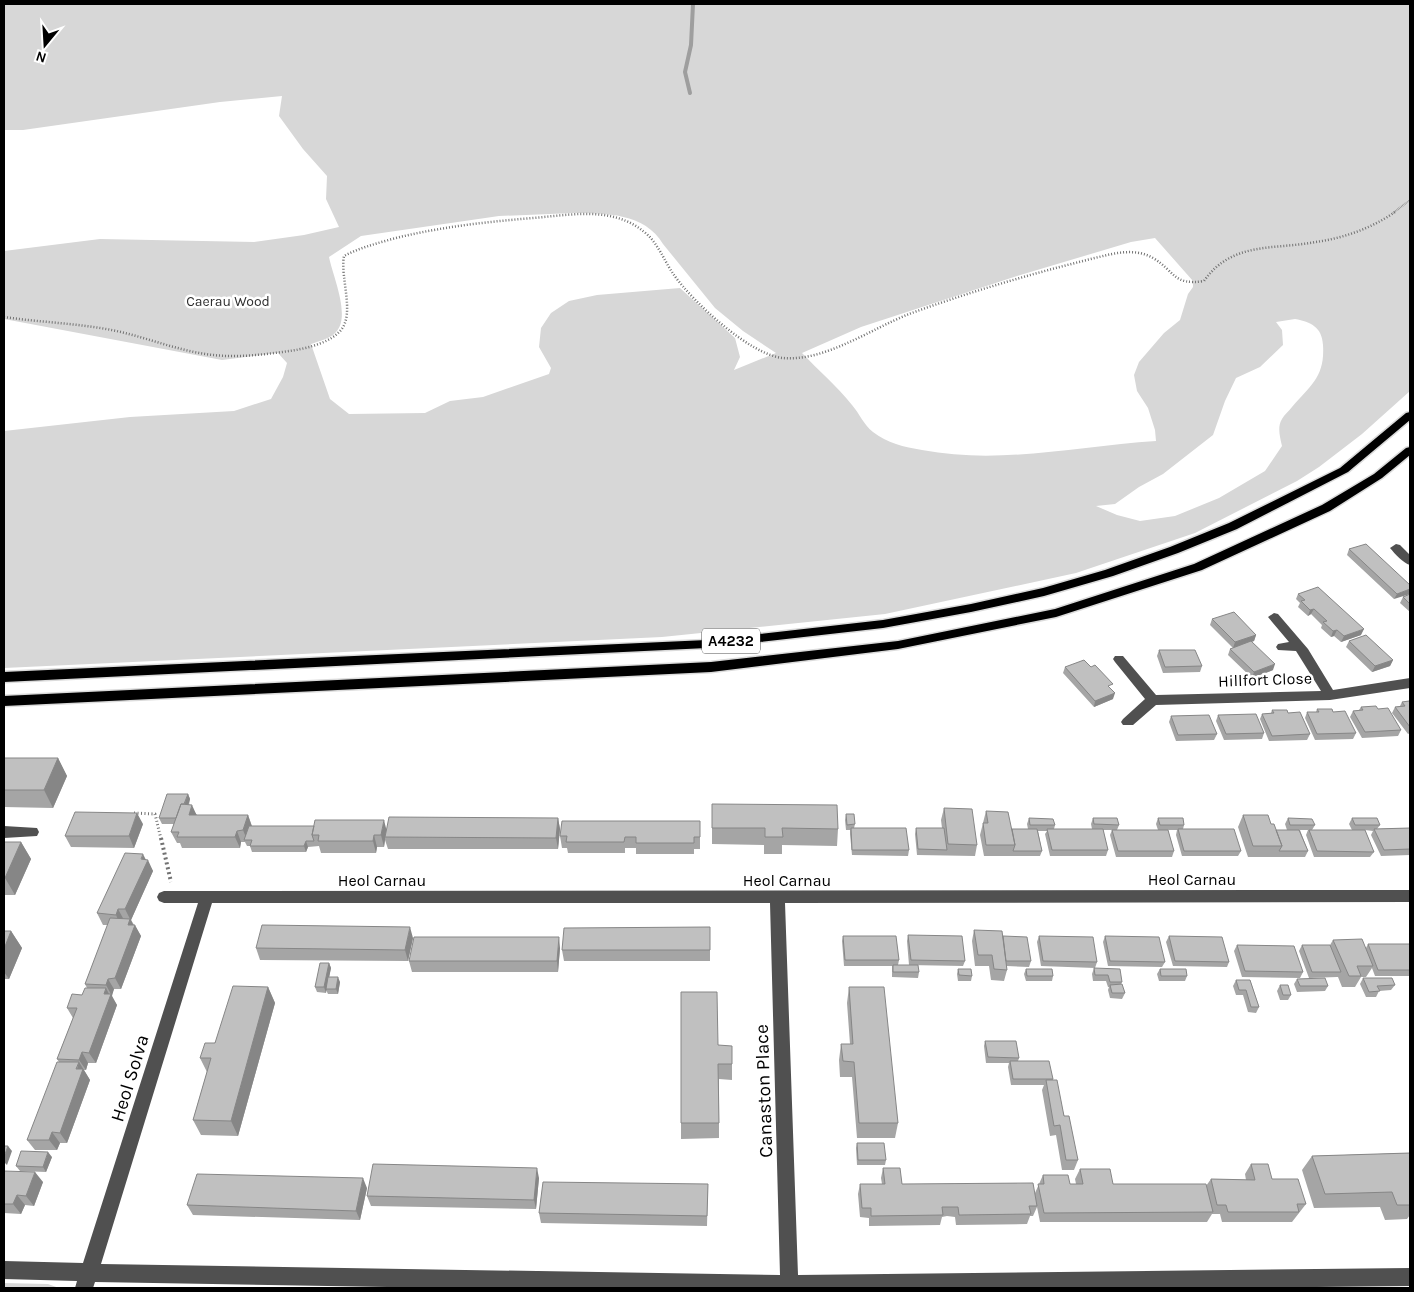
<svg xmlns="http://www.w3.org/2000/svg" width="1414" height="1292" font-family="Karla,sans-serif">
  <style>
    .green { fill: #d7d7d7; fill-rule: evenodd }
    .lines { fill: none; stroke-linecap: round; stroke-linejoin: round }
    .stream { stroke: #9e9e9e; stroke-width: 4 }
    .major-casing { stroke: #dbdbdb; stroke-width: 3 }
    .path-far3 { stroke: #727272; stroke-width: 2; stroke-dasharray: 0.5 1; stroke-linecap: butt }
    .path-far2 { stroke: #727272; stroke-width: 2.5; stroke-dasharray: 1 2; stroke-linecap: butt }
    .path-far1 { stroke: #727272; stroke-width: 3; stroke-dasharray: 1 2.5; stroke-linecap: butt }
    .path { stroke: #727272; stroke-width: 4; stroke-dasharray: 2 3; stroke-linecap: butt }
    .minor { fill: #505050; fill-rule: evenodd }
    .major { fill: #000; fill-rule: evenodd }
    .wall { fill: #a5a5a5 }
    .shaded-wall { fill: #868686 }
    .building { fill: #c0c0c0; stroke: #868686 }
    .labels { text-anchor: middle; stroke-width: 5; stroke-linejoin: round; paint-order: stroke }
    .far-park-label { font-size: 14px; fill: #2e2e2e; stroke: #fff }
    .shield { fill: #fff; stroke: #4c4c4c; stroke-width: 1 }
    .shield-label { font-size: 15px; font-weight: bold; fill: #000 }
    .street-label { font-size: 16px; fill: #000; stroke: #fff }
    .near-street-label { font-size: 19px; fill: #000; stroke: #fff }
  </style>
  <rect width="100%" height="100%" fill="#fff"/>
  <path class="green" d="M4,4H1410V391L1362,434L1319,467L1297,481L1195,533L1076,573L885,614L662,637L4,668V431L130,417L234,411L271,399L283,377L287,363L278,353L222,360L4,319V251L100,239L254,242L304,235L339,227L326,199L327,176L303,149L279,116L282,96L220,102L23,130H4ZM573,213C605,213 645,213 663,244L715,308L743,331L776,353L734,370L740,357L735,338L680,288L597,295L569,301L551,313L541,328L539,347L551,368L549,374L483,397L450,401L425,413L349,414L330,399L311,344C319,341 330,339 336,332C351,316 333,277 329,257L361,236L499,216ZM1155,238L1193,281V287L1188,294L1180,320L1164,333L1139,362L1134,375L1137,391L1148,408L1155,430L1156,441C1078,446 1000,465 922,450C904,447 887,443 873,432C864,425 859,413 852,405C837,386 818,370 802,353L861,327L1017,276L1131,242ZM1295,319C1311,322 1322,327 1323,345C1325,377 1311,385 1292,407C1289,411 1284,415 1282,419C1277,427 1280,437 1282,446L1265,471L1219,498L1175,516L1140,521L1117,515L1096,506L1115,504L1139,487L1163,474L1213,435L1225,401L1236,378L1260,367L1283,345L1282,330L1276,322Z
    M4,1283L48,1284L59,1288H4Z"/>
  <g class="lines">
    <path class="stream" d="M690,93L685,72L691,45L693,4"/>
    <g class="major-casing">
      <path id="major" d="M1410,412V420L1348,472L1237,529L1178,553L1113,576L1044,596L971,612L883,628L707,648L4,682V672L707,640L883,620L971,604L1043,588L1105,570L1170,547L1229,523L1340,468L1406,413Z
        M1410,447V455L1382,478L1330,511L1202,570L1056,617L898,649L711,672L4,706V696L711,662L898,641L1055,609L1194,564L1322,505L1374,474L1406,448Z"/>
    </g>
    <path class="path-far3" d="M1393,213L1410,200"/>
    <path class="path-far2" d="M4,317C38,322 72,323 106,329C142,335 176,351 213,355C240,358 269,354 296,350C311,347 331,342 341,330C355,313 340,278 344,256C359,248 375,244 392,239C439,227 485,222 533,218C557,216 581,212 604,215C618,217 632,222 643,231C658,242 664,261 674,275C693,302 750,355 783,358C824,362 871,329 909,314C972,291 1037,272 1103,256C1119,252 1138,249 1153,258C1175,271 1173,286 1204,281C1232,241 1274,250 1316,242C1344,238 1372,228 1395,212"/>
    <path class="path-far1" d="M134,813L155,814L161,839"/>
    <path class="path" d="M161,838L171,882"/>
    <path class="minor" d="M1396,544L1400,545L1410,555V565C1403,563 1395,554 1390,548Z
      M1274,613L1278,614L1308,649L1333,690L1410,678V688L1330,700L1156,705L1133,725H1123L1121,722L1123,719L1145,699L1115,662L1113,659L1115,656H1123L1156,695L1321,691L1296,651L1278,650L1276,647L1278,644L1289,642L1268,617Z
      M4,826L37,828L39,832L37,836L4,838Z
      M1410,890V902L785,903L798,1275L1410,1268V1286L1220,1288H446L95,1282L93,1288H75L77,1281L4,1279V1261L83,1263L198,903H164L159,901L157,897L159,893L164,891ZM212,903H770L780,1275L101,1264Z"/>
    <use href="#major" class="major"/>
  </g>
  <path class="wall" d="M1349,549L1410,585L1394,599L1347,555Z
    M1298,594L1361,635L1341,642L1334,636L1331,637L1321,628L1322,625L1311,614L1308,616L1298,607L1300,603L1296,599Z
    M1410,594V612L1400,603L1403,597Z
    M1212,619L1256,635L1254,641L1251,642L1273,670L1252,678L1228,655L1230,649L1233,648L1210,625Z
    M1349,641L1393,660L1390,666L1372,672L1346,647Z
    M1159,650L1202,666L1200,672L1163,673L1157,656Z
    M1065,667L1111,689L1113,699L1094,707L1063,673Z
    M1410,701V733L1408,734L1392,713L1395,707L1400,706L1402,702Z
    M1361,707L1378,709L1401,730L1398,736L1362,738L1350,717L1353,711L1359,710Z
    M1317,709L1333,712L1356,733L1353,739L1315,740L1305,718L1307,712H1316Z
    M1272,710L1288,713L1310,734L1307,740L1269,741L1260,719L1262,714L1271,713Z
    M1218,715L1264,733L1262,739L1224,740L1216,721Z
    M1171,716L1217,734L1214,740L1176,741L1169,722Z
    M4,758H58L67,776L53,808L4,807Z
    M188,794L190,799L189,805L197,815H248L252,826L386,830L558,818L560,829L558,849H388L385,840L384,847H377L376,853H321L319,846L308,847L306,852H252L250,846H247L245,842H241L240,848H182L180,843H177L171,832L174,824H162L159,818Z
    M712,804L838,829L837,846L782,845V854H764V845L712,844Z
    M944,808L977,845L975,856L917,855L915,834L916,828H942L941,820Z
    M986,811L1012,829H1028L1027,824L1029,818L1055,825L1054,829H1092L1091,824L1093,818L1119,825L1117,830H1158L1156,824L1158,818L1184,825L1183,829L1241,851L1238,856H1182L1176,835L1177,830H1168L1174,851L1172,857H1116L1110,835L1112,830H1103L1108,850L1106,856H1050L1045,834L1047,831H1038L1042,851L1040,856H984L980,835Z
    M846,814L855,824L854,828L909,850L908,856L852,855L850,834V830H846L845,820Z
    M1243,815L1271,824L1276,830H1287L1285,824L1288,818L1315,825L1312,830H1352L1349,824L1352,818L1380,825L1377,829L1410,828V855L1381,856L1371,835L1373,831L1365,830L1374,852L1370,857H1314L1306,835L1308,830H1300L1308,851L1305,857H1248L1238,827Z
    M700,821V849H694V854H636V848H625V853H568L567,848H562L560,836Z
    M143,824L134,848L71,847L65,836Z
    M4,842H21L31,859L15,895H4Z
    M146,860L153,871L131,920L141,936L121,989H114L111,996L117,1005L96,1063H88L86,1070H84L90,1080L67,1143H60L57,1150H35L27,1140L59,1062L57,1059L73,1018L67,1008L82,995L87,988L85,984L108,925H103L97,913Z
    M710,927V961H564L562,950Z
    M974,930L1003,936L1031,961L1029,967L1007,966V970L1004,981L991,980L989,966H975L972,941Z
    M4,931H11L22,948L9,979H4Z
    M908,935L965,961L963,966L909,965L907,941Z
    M843,936L899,960L898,965L919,972L918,978L892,977V966H844L842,941Z
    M1039,936L1097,962L1095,968L1041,966L1037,942Z
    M1105,936L1165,962L1162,967L1108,966L1103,942Z
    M1169,936L1229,962L1227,967L1173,966L1166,942Z
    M413,938L408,961L260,960L256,948Z
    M1333,940L1366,948L1368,944H1410V976H1375L1372,968L1366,977H1361L1355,987H1342L1338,977H1337L1309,978L1299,951L1302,945H1330Z
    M1237,945L1303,972L1300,978L1242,977L1234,951Z
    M560,948L558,972H412L409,961Z
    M329,963L331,968L329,977L340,982L338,994H328L326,990V993L317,992L315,987Z
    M1094,968L1122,982L1121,984L1125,993L1122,999L1110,998L1108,990L1109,987H1108L1106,981H1093L1092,974Z
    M958,969L972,976L971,981H958L957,974Z
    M1026,969L1053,976L1052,981H1026L1024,974Z
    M1160,969L1187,976L1185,981H1159L1157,974Z
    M1363,978L1395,985L1391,990L1379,991L1376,997H1366L1360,984Z
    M1297,979L1328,986L1325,991L1297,992L1294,984Z
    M1236,980H1250L1259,1007L1256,1013L1248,1012L1243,995H1236L1233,986Z
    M1280,985L1291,995L1288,1000H1280L1277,991Z
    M268,987L275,1003L238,1136L201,1135L193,1120L207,1072L200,1058Z
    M849,987L898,1123L895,1138H857L852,1077H840L839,1060L841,1044H850L847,1003Z
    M985,1041L1019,1058L1018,1061L1053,1079L1078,1160L1074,1170H1062L1056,1135L1050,1136L1042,1090L1044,1085H1011L1008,1067L1009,1063H986L984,1046Z
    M718,1045L732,1064V1080L719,1079V1138L681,1139V1123Z
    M857,1143L886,1160L885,1165H857L856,1148Z
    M1410,1153V1215L1407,1219L1385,1220L1380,1207L1314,1208L1302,1170L1312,1156Z
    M52,1157L46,1172L20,1171L16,1166Z
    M1251,1164L1306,1204L1292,1222H1222L1220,1214H1212L1207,1222H1040L1037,1207L1033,1216H1030L1027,1224L956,1225L955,1217L947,1216L942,1217L940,1225L869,1226V1218L860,1217L858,1194L860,1184H882L881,1178L883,1168L902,1184L1035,1193L1043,1175L1070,1184H1076L1075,1179L1080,1169L1113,1184L1206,1186L1211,1179L1246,1180L1245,1174Z
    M4,1171L43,1182L34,1206L25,1205L21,1214L4,1213Z
    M539,1178L536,1209L371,1206L367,1196Z
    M708,1184L707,1226L541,1223L539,1213Z
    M367,1188L360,1220L193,1215L187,1205Z"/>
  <path class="shaded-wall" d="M1410,589V594L1394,599L1397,594Z
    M1314,609L1311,614L1308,616L1310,610Z
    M1364,629L1361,635L1341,642L1344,636Z
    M1337,630L1334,636L1331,637L1333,631Z
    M1256,635L1254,641L1233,648L1235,642Z
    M1393,660L1390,666L1372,672L1375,666Z
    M1275,664L1273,670L1252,678L1254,672Z
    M1115,693L1113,699L1094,707L1095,701Z
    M58,758L67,776L53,808L44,790Z
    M188,794L190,799L182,824L180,818Z
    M192,805L197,816L189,815Z
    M137,813L143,824L134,848L129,836Z
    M248,815L252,827L247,840L243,830Z
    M558,818L560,829L558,849L556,838Z
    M384,820L387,832L385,837V840L384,847L381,835Z
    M237,831L241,842L240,848L235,837Z
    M374,835L377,847L376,853L373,841Z
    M306,841L308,847L306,852L304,846Z
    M21,842L31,859L15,895L5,878Z
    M143,854L147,862L148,860L153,871L131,920L134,927L135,925L141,936L121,989L115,978L128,925L130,919L125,909Z
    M118,909L124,920L121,926L116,915Z
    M410,927L413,938L408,961L405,950Z
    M11,931L22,948L9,979L4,972V949Z
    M559,937L560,948L558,972L557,961Z
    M329,963L331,968L326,993L324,987Z
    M338,977L340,982L338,994L336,989Z
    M108,979L114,989L112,996L106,985Z
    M268,987L275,1003L238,1136L231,1121Z
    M106,988L110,996L111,994L117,1005L96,1063L89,1053Z
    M82,1052L88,1063L86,1070L79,1060Z
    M79,1062L90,1080L67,1143L60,1133Z
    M52,1132L60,1143L57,1150L49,1140Z
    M8,1146L12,1151L7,1165L4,1162V1157Z
    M48,1152L52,1157L46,1172L43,1167Z
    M537,1168L539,1178L536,1209L534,1200Z
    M35,1172L43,1182L34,1206L26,1196Z
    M363,1178L367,1188L360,1220L356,1211Z
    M17,1195L25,1205L21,1214L13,1204Z"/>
  <path class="building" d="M1366,544L1410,585V589L1397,594L1349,549Z
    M1318,587L1364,629L1344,636L1337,630L1333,631L1323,622L1327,621L1314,609L1310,610L1301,601L1305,600L1298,594Z
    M1410,594V604L1403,597Z
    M1234,612L1256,635L1235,642L1212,619Z
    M1366,635L1393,660L1375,666L1349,641Z
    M1251,641L1275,664L1254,672L1230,649Z
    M1159,650H1195L1202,666L1165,667Z
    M1084,660L1091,667L1095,665L1113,684L1108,686L1115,693L1095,701L1065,667Z
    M1409,701H1410V727L1395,707L1405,706L1402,702Z
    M1376,706L1378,709L1388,708L1401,730L1365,732L1353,711L1363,710L1361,707Z
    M1317,709H1332L1333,712L1345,711L1356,733L1317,734L1307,712H1319Z
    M1272,710H1287L1288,713L1300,712L1310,734L1272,736L1262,714L1274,713Z
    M1256,714L1264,733L1226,734L1218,715Z
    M1209,715L1217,734L1178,735L1171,716Z
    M4,758H58L44,790H4Z
    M167,794H188L184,804H181L176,818H159Z
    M181,804L192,805L189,815H248L243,830L237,831L235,837H177L179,832H171Z
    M712,804L837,805L838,829L782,828L783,837H765V828H712Z
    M944,808L972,809L977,845L948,844Z
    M986,811L1008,812L1015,845H986L983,823H988Z
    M75,812L137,813L129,836H65Z
    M846,814H854L855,824L847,825Z
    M1243,815H1268L1271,824H1274L1282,846H1253Z
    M389,817L558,818L556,838L385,837Z
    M1029,818L1053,819L1055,825H1030Z
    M1093,818H1117L1119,825L1094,824Z
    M1158,818H1183L1184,825H1160Z
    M1288,818L1312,819L1315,825H1290Z
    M1352,818H1377L1380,825H1355Z
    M315,820H384L381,835H374L373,841H318L319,835H312Z
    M562,821H700V837H694V843H636V837H625L624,842H566L567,836H560Z
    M249,826H314L312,835L314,841H306L304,846H250L252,840H244Z
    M851,828H906L909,850H852Z
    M916,828H944L947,850L918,849Z
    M1410,828V849L1384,850L1374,829Z
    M1012,829H1037L1042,851H1013L1015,845Z
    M1047,829H1103L1108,850H1052Z
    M1178,829H1234L1241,851H1184Z
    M1112,830H1168L1174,851H1118Z
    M1276,830H1299L1308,851H1279L1282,846Z
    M1309,830H1365L1374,852L1317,851Z
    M4,842H21L5,878H4Z
    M125,853L143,854L141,859L148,860L125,909H118L116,915L97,913Z
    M110,918L130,919L128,925H135L115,978L108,979L106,985L85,984Z
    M262,925L410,927L405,950L256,948Z
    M710,927V950H562L564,928Z
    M974,930L1002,931L1007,970L994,969L992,955H978Z
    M4,931H11L4,949Z
    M908,935L962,936L965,961L911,960Z
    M843,936H896L899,960H845Z
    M1003,936L1027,937L1031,961H1006Z
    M1039,936L1093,937L1097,962L1043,961Z
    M1105,936L1159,937L1165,962L1110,961Z
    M1169,936L1222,937L1229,962L1175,961Z
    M414,937H559L557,961H409Z
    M1362,939L1373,966H1357L1361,976H1349L1333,940Z
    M1368,944H1410V970H1378Z
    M1237,945L1294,946L1303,972L1245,971Z
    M1302,945H1330L1341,972H1312Z
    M320,963H329L324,987H315Z
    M893,965H918L919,972H893Z
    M1094,968L1120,969L1122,982H1110L1108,975H1095Z
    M958,969H971L972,976L959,975Z
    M1026,969H1052L1053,976H1027Z
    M1160,969H1186L1187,976H1161Z
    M328,977H338L336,989H326Z
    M1325,978L1328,986H1300L1297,979Z
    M1363,978H1392L1395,985L1377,986L1380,991L1369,992Z
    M1236,980H1250L1259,1007H1251L1246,990H1239Z
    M1122,984L1125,993H1112L1110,985Z
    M1280,985H1288L1291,995H1283Z
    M233,986L268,987L231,1121L193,1120L211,1058H200L205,1043H215Z
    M849,987H884L898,1123H859L854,1062L843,1061L841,1044H853Z
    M85,988H106L104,994H111L89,1053L82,1052L79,1060L57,1059L77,1008H67L72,994L82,995Z
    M681,992H717L718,1045L732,1046V1064H718L719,1123H681Z
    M985,1041H1016L1019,1058L988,1057Z
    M1010,1061H1049L1053,1079H1013Z
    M57,1062H79L76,1069H83L60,1133L52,1132L49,1140H27Z
    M1046,1080H1057L1064,1116H1069L1078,1160H1066L1060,1125L1054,1126Z
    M857,1143H884L886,1160H858Z
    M4,1146H8L4,1157Z
    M21,1151L48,1152L43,1167L16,1166Z
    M1410,1153V1205H1397L1392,1192L1325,1194L1312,1156Z
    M373,1164L537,1168L534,1200L367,1196Z
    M1251,1164H1268L1272,1179H1298L1306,1204H1297L1299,1212H1228L1226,1205H1217L1211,1179L1255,1180Z
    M883,1168H900L902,1184L1033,1183L1037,1206H1029L1031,1214L959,1215L958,1207H942L943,1215L871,1216V1208H862L860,1184H885Z
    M1080,1169H1110L1113,1184H1206L1213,1212L1044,1213L1038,1184H1044L1043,1175H1068L1070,1184H1083Z
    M4,1171L35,1172L26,1196L17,1195L13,1204H4Z
    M197,1174L363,1178L356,1211L187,1205Z
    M543,1182L708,1184L707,1216L539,1213Z"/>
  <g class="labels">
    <g class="far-park-label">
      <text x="228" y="306">Caerau Wood</text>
    </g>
    <rect class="shield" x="702" y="628.5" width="58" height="25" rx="4"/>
    <g class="shield-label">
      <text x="731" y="646">A4232</text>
    </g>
    <g class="street-label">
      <text transform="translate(1265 679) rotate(-2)" y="6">Hillfort Close</text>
      <text x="1192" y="885">Heol Carnau</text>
      <text x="382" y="886">Heol Carnau</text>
      <text x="787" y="886">Heol Carnau</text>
    </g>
    <g class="near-street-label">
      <text transform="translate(129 1078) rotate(-73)" y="7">Heol Solva</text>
      <text transform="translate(763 1091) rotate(-92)" y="7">Canaston Place</text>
    </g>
  </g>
  <rect width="1414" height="1292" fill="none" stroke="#000000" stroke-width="10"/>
  <g transform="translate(45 45) rotate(198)" stroke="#ffffff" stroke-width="4" paint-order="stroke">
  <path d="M0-4L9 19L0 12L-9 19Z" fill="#000000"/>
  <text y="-8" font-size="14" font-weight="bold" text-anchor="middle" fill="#000000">N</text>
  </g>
</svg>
